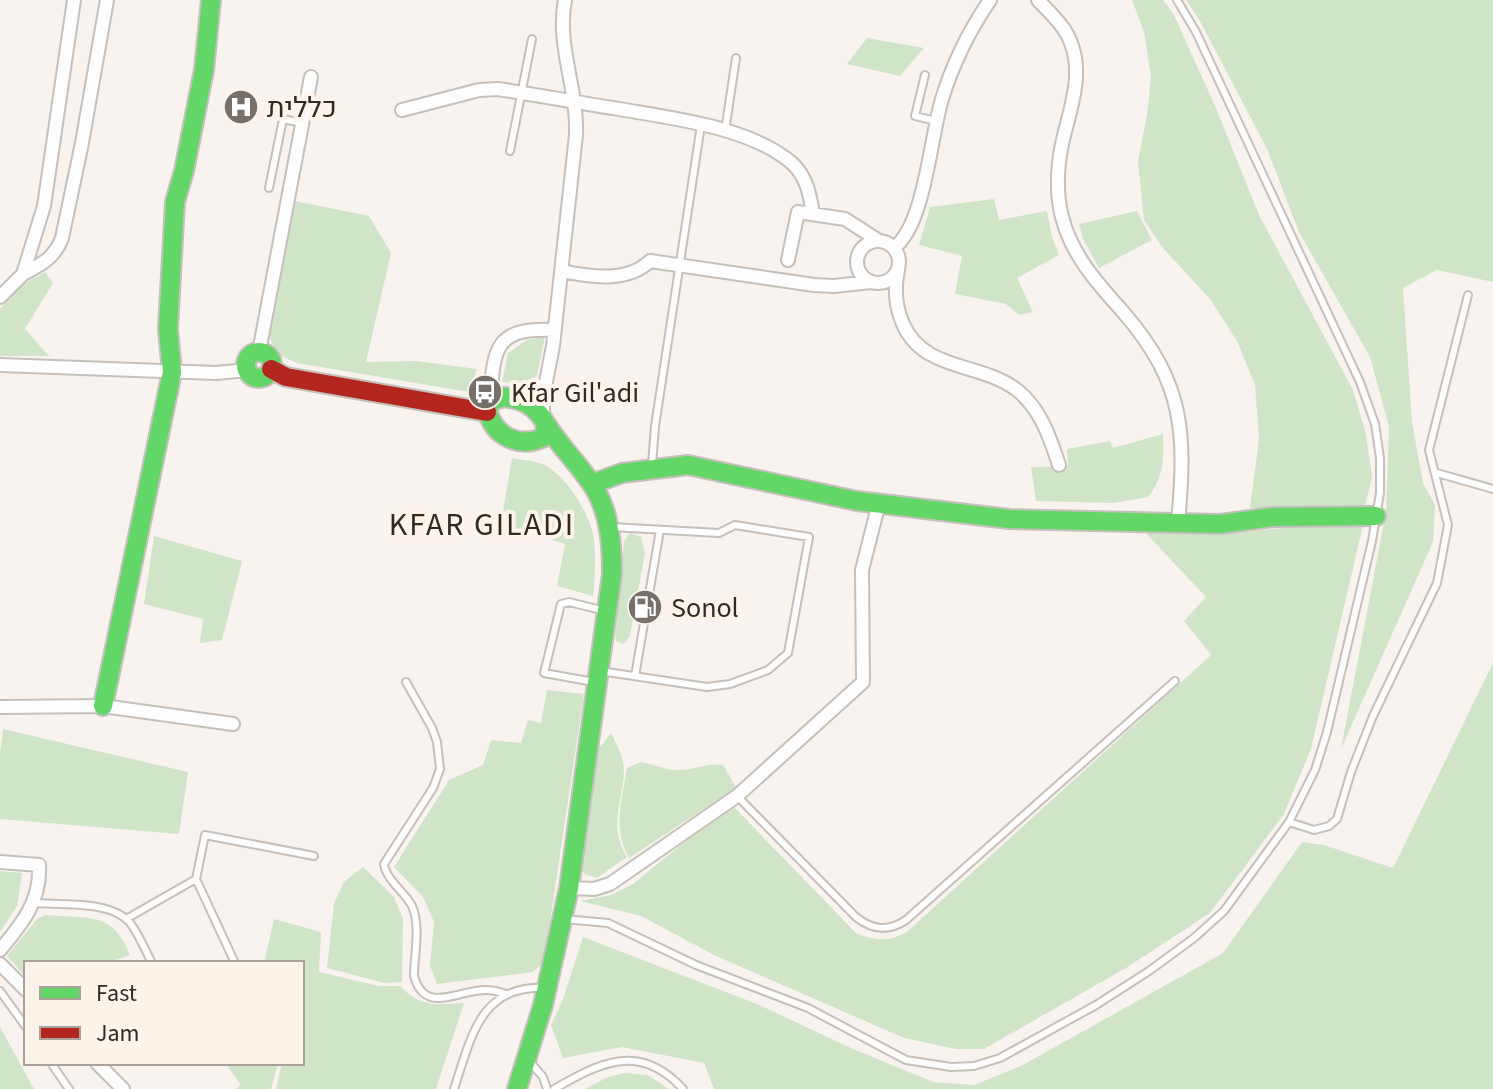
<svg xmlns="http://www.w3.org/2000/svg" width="1493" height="1089" font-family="'Source Sans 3',Heebo,sans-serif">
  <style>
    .green { fill: #d0e5c8 }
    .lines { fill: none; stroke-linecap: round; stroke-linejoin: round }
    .lane-casing { stroke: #c6c0bb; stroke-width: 10 }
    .street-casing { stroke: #c6c0bb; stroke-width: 16 }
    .fast-casing { stroke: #c6c0bb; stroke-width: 22 }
    .jam-casing { stroke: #c6c0bb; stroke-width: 22 }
    .lane { stroke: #fefdfd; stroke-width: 6 }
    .street { stroke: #fefdfd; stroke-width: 12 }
    .fast { stroke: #63d668; stroke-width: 18 }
    .jam { stroke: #b3261e; stroke-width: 18 }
    .labels { text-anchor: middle; stroke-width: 8; stroke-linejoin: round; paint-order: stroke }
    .poi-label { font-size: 28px; fill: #312922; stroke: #fcf3eb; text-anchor: start }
    .quarter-label { font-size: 32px; letter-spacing: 2px; fill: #312922; stroke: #fcf3eb }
  </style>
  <rect width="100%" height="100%" fill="#f8f3ef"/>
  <path class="green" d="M1132,0H1163L1173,13L1216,108L1259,215L1353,390L1366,434L1372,478L1365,506L1250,508L1259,439L1255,385L1237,341L1210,299L1162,247L1144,220L1138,161L1147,115L1151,77L1144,32Z
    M1186,0H1493V282L1437,270L1403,288L1412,422L1423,483L1435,505L1433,542L1341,749L1386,512L1389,427L1370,357L1299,232L1267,149L1200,21Z
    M867,38L924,48L900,76L847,64Z
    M994,199L999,220L1047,211L1052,237L1059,255L1017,278L1033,312L1019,315L1006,304L955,294L962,256L919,245L930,207Z
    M295,201L369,216L391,253L366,362L417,361L477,369L469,392L297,363L279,355L269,337Z
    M1137,211L1152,240L1099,268L1083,239L1079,224Z
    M45,272L53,283L25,329L49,356H0V309L21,285Z
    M545,337L537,376L523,384L502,382L508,353L527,340Z
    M1163,434C1164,457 1164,478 1148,497L1114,503L1036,501L1031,467L1068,466L1067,449L1110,441L1113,448Z
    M512,458C521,460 533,460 542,464C566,473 591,516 594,540C596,558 595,577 593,596L557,586L565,544L501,523Z
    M1363,525L1311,749L1284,814L1210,913L1126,968L984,1049H956L904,1038L716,956L641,916L580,901L611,895L633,884L731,804L856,933C876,941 888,942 907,932L1211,655L1184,621L1206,597L1141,528L1236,533L1290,527Z
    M630,533L641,537L645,553L630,636L624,644L616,641L615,636L624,541Z
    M154,536L242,561L222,640L200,643L203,619L144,604Z
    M1493,663V1089H714L704,1063L622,1047L563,1058L551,1025L563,999L583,937L757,1004L851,1048L933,1082L974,1085L1021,1066L1223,953L1302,842L1324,845L1393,868Z
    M547,690L584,694L544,962L533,972L437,984L430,966L434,922L423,897L394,867L449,780L483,765L491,740L521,743L528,720L541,723Z
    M3,729L188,772L179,834L0,819V755Z
    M611,733C617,745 624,757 624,770C623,804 607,825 627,857L597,878L584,874L580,867L599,748Z
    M640,762C653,763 666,771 679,770C695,770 712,761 724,766L736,788L629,858C612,829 622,800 627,768Z
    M363,867L394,897L403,919L402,982L384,983L327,968L334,903L344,882Z
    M0,871L22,873L17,906L0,932Z
    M45,915C87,919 113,910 130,955L106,963H26V977L7,956L37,919Z
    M274,919L321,932L319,972L379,986H400C421,1008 436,1004 464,1003L436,1089H276L282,1063H302V963H264Z
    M0,1027L34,1089H0Z
    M225,1063H278L271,1089H236L241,1085Z
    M624,1073L648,1075L669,1089H585L608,1077Z"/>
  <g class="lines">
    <g class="lane-casing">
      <path id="lane" d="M925,75L915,116L936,121
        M725,131L736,58
        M510,151L532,39
        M269,188L283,119L302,123
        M652,465L655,426L701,125
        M1437,473L1493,489
        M600,671L707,687L730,684L768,670L788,653L809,537L735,525L719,533L611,527
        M635,676L660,530
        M406,682L432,728L437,742L440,769L433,788L384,864C386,880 405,892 412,906C421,926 414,955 414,976C425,1016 459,989 487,990C493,990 500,992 506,994
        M594,682L544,673L561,604L569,602L605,611
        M737,796L856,917C872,930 888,932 906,920L1175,681
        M1289,822L1314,830L1329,826L1337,819L1351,772L1373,716L1437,583L1448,525L1429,450L1468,295
        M196,879L235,963
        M34,903C61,905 113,900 131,924C139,935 145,950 152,963
        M126,919L196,879L205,835L314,856
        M564,919L608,923L696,965L808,1008L906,1060L951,1067L974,1066L1000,1058L1096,1005L1149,971L1194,938L1224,911L1289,822L1315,770L1327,732L1372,541L1380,493V458L1375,424L1360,382L1196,32L1177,0
        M0,991L26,1027
        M530,1062L543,1077L547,1089
        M51,1063L69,1089
        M454,1089C471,1038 480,984 546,988
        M554,1089C601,1062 640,1042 683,1089"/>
    </g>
    <g class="street-casing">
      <path id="street" d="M1038,0C1050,13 1065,26 1071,43C1084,76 1069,112 1062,144C1057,168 1056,193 1062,217C1072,256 1098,284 1124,313C1185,384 1186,434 1178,523
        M402,110L479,90L498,89C537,95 575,102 613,108C668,118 750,126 793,164C807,178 810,195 813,214
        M857 262a21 21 0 1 1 42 0a21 21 0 1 1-42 0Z
        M894,248C925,224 930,139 942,99C953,63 969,31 990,0
        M788,260L798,212L845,219L879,241
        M898,270C894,289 895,306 903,324C924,372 981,362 1017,390C1041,409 1050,438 1059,465
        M562,271C590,277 627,283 650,261L814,285L834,286L871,282
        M23,274C40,265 55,258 62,238L82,143L107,0
        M0,297L23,274L44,206L74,0
        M259,352L311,77
        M0,365L216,373L247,370
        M490,403C494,349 493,327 555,330
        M543,417V397L553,346L576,135C578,89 556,45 565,0
        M0,707L103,706L233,724
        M0,862L39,865C41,901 22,924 0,950
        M569,888L594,889L610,884L737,796L863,682L862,570L879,503
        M0,964L26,990
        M97,1063L123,1089"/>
    </g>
    <g class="fast-casing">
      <path id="fast" d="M246 365a13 13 0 1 1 26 0a13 13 0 1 1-26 0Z
        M503,397C523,399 536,406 546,424L544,437C519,449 493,436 487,409L492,401Z
        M592,484L622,473L688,465L857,501L1009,519L1220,524L1273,517L1376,516
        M103,706L172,372L168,329L175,202L184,171L204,70L211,0
        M517,1089L543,1005L569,888L612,574C612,545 610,515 595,489C581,466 560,447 546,424"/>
    </g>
    <g class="jam-casing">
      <path id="jam" d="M271,369L286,377L487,412"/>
    </g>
    <use href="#lane" class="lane"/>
    <use href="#street" class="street"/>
    <use href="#fast" class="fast"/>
    <use href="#jam" class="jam"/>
  </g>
  <defs>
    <g id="hospital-disc" transform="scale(1.8)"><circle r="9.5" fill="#77706a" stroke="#fcf3eb"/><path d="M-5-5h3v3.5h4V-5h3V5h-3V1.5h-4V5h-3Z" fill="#fff"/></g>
    <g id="bus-disc" transform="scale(1.8)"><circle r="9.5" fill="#77706a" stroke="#fcf3eb"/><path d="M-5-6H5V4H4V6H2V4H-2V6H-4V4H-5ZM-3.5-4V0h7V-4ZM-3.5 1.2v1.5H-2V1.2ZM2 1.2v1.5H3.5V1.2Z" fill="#fff"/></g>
    <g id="fuel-disc" transform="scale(1.8)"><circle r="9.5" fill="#77706a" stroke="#fcf3eb"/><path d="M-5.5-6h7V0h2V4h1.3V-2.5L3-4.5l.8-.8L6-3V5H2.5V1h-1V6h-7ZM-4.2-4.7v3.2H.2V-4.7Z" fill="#fff"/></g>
  </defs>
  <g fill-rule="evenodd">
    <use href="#hospital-disc" x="241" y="107"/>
    <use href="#bus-disc" x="485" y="392"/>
    <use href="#fuel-disc" x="645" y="607"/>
  </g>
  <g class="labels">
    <g class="poi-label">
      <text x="267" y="117">כללית</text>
      <text x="511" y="402">Kfar Gil'adi</text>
      <text x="671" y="617">Sonol</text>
    </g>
    <g class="quarter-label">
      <text x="482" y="535">KFAR GILADI</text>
    </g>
  </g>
  <rect x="24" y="961" width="280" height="104" fill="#fcf3eb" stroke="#aba29b" stroke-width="2"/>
  <rect x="40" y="987" width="40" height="12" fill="#63d668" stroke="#aba29b" stroke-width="2"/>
  <text x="96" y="1001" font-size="24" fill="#312922">Fast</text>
  <rect x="40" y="1027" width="40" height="12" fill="#b3261e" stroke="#aba29b" stroke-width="2"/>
  <text x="96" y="1041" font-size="24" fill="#312922">Jam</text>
</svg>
